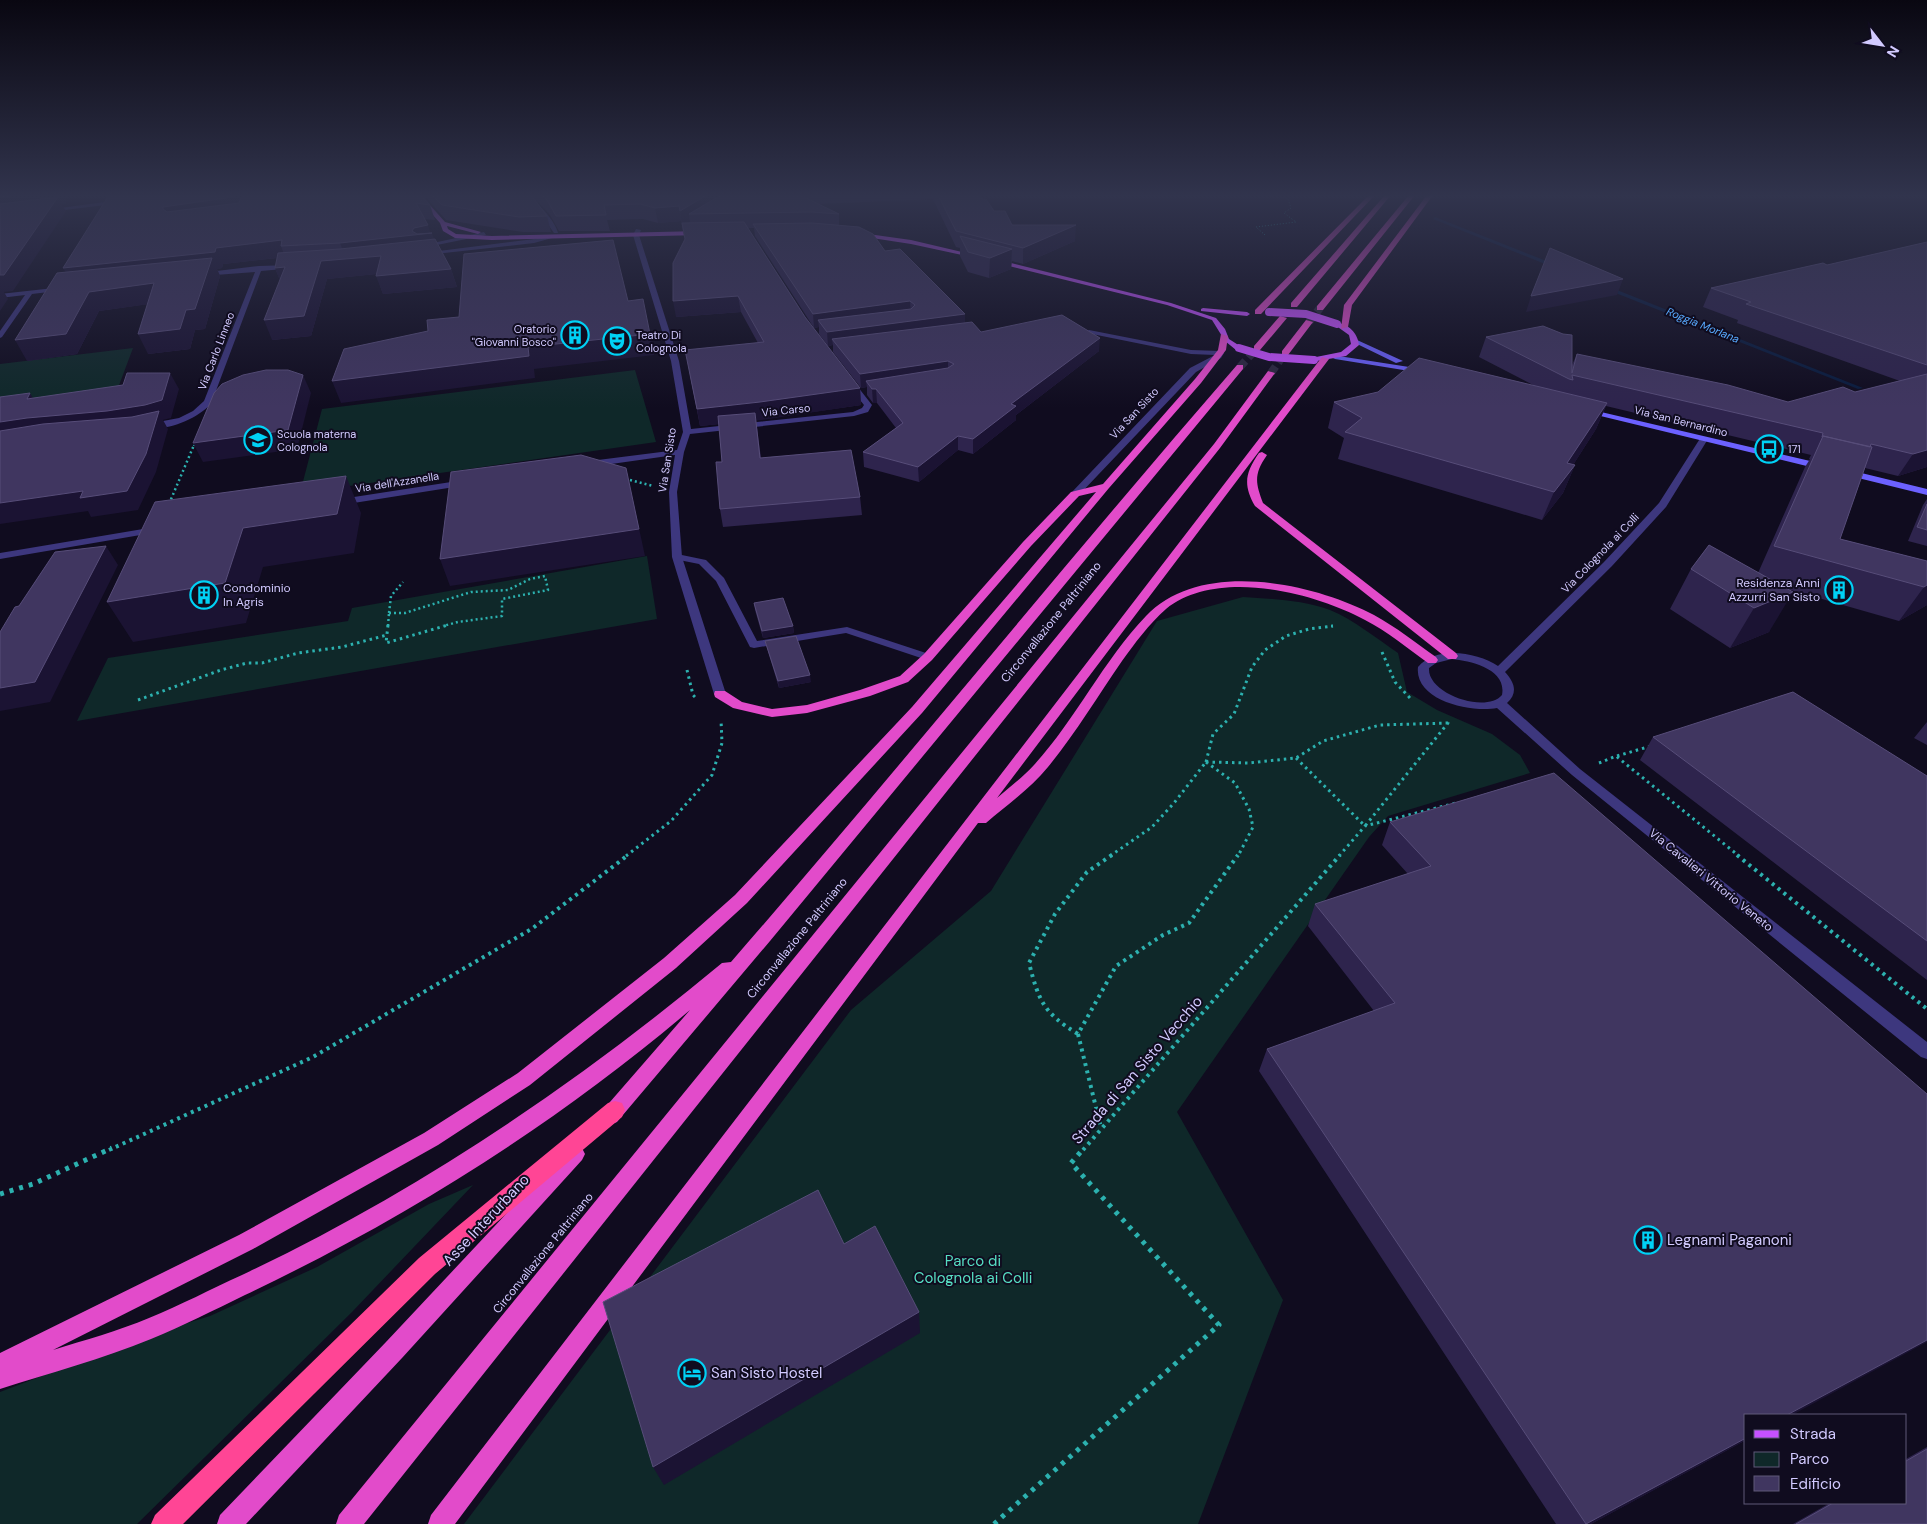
<svg xmlns="http://www.w3.org/2000/svg" width="1927" height="1524" font-family="'DM Sans',sans-serif">
  <style>
    .green { fill: #0f2829 }
    .lines { fill: none; stroke-linecap: round; stroke-linejoin: round }
    .stream { fill: #0a1c3f; fill-rule: evenodd }
    .trunk-tunnel { stroke: #2d2841; stroke-width: 8; stroke-dasharray: 8 4.5; stroke-linecap: butt }
    .path-far5 { stroke: #2cb1af; stroke-width: 1; stroke-dasharray: 1 2; stroke-linecap: butt }
    .path-far4 { stroke: #2cb1af; stroke-width: 2; stroke-dasharray: 1 2.5; stroke-linecap: butt }
    .path-far3 { stroke: #2cb1af; stroke-width: 2.5; stroke-dasharray: 2 3; stroke-linecap: butt }
    .path-far2 { stroke: #2cb1af; stroke-width: 3; stroke-dasharray: 2.5 4; stroke-linecap: butt }
    .path-far1 { stroke: #2cb1af; stroke-width: 4; stroke-dasharray: 3 4.5; stroke-linecap: butt }
    .path { stroke: #2cb1af; stroke-width: 5; stroke-dasharray: 4 6; stroke-linecap: butt }
    .service { fill: #3d377e; fill-rule: evenodd }
    .minor { fill: #3d377e; fill-rule: evenodd }
    .secondary { fill: #6c61ff; fill-rule: evenodd }
    .primary { fill: #c651ff; fill-rule: evenodd }
    .trunk { fill: #e24bca; fill-rule: evenodd }
    .motorway { fill: #ff4595; fill-rule: evenodd }
    .primary-bridge { stroke: #c651ff; stroke-width: 8 }
    .wall { fill: #2e244d }
    .shaded-wall { fill: #1b1333 }
    .building { fill: #403660; stroke: #574d79 }
    .labels { text-anchor: middle; stroke-width: 4; stroke-linejoin: round; paint-order: stroke }
    .far-water-label { font-size: 11px; font-style: italic; fill: #58aaff; stroke: #100c1f }
    .far-poi-label { font-size: 11px; fill: #d2caff; stroke: #100c1f; text-anchor: start }
    .far-street-label { font-size: 11px; fill: #d2caff; stroke: #100c1f }
    .poi-label { font-size: 12px; fill: #d2caff; stroke: #100c1f; text-anchor: end }
    .street-label { font-size: 12px; fill: #d2caff; stroke: #100c1f }
    .near-street-label { font-size: 15px; fill: #d2caff; stroke: #100c1f }
    .near-poi-label { font-size: 15px; fill: #d2caff; stroke: #100c1f; text-anchor: start }
    .near-park-label { font-size: 15px; fill: #56dfc3; stroke: #100c1f }
  </style>
  <rect width="100%" height="100%" fill="#100c1f"/>
  <path class="green" d="M133,348L115,396L0,411V364Z
    M635,370L656,442L300,493L322,409Z
    M647,556L657,619L77,721L108,658L348,621L352,608Z
    M1243,597C1272,599 1302,600 1330,610C1354,620 1376,638 1398,653L1407,692L1437,710L1492,734L1520,755L1530,773L1388,816L1369,837L1177,1112L1283,1300L1198,1524H464L851,1010L991,891L1157,621Z
    M473,1185L352,1312L137,1524H0V1392L152,1334L210,1316L317,1267L429,1204Z"/>
  <g class="lines">
    <path class="stream" d="M1435,217L1559,266V267L1555,268L1433,219Z
      M1603,286H1607L1863,388L1858,389L1603,288Z"/>
    <path class="trunk-tunnel" d="M1309,322L1320,308
      M1240,367L1257,348
      M1271,373L1285,353"/>
    <path class="path-far5" d="M1265,235L1256,227L1296,222L1284,213L1291,208L1288,199L1279,195"/>
    <path class="path-far4" d="M194,446L195,443"/>
    <path class="path-far3" d="M630,480L653,486
      M169,504L194,445
      M389,613H405L471,592L508,590L530,579L545,576L548,590L502,599V616L458,622L443,626
      M389,613L391,596L403,582
      M388,626L389,613
      M1331,626H1333"/>
    <path class="path-far2" d="M388,625L386,643L448,625
      M1382,652L1395,682L1410,698
      M687,670L693,695L697,699
      M138,700L221,670L247,663H262L298,653L342,647L387,635
      M1617,756L1651,746
      M1296,758L1365,826L1448,723
      M1206,762L1248,763L1296,758L1323,741L1380,725L1448,723L1445,721
      M1206,762L1235,783L1249,809L1253,827L1238,856
      M1206,762L1213,734L1234,714L1252,667L1265,650L1286,636L1309,629L1333,626
      M1599,763L1616,756L1739,856
      M626,856L671,821L712,775L722,743L721,720
      M1110,856L1152,827L1174,803L1206,762
      M1339,856L1365,826L1456,803"/>
    <path class="path-far1" d="M1112,855L1087,872L1055,914L1029,963C1039,1002 1044,1013 1078,1034L1116,966L1163,935L1189,923L1238,855
      M1737,855L1927,1009
      M1078,1034L1101,1128
      M109,1150L313,1057L533,928L628,855
      M1083,1150L1340,855"/>
    <path class="path" d="M0,1194L33,1184L112,1148
      M994,1524L1219,1325L1071,1163L1084,1148"/>
    <path class="service" d="M1089,330L1191,350L1220,351L1224,353L1221,358L1196,372L1078,496L1075,497L1070,494L1072,492L1190,368L1215,355L1191,354L1087,333L1086,332Z
      M677,554L706,560L724,578L757,641L847,627L932,655L934,657L928,660L924,659L846,633L754,648L750,647L716,581L699,564L674,559V555Z"/>
    <path class="minor" d="M520,195C534,195 556,222 558,233H554L538,210Z
      M120,200L122,203L48,212L45,210Z
      M636,229L641,230L639,235L679,361L691,429L853,412L862,408L864,405L847,384L851,382H854L872,405L868,412L854,416L690,434L684,452L677,492L682,557L726,694L720,698L714,694L672,557L669,492L675,455L590,467L586,464L590,461L677,450L683,432L671,361L633,235Z
      M484,232L486,235L422,248L419,246Z
      M550,235L552,238L534,243L426,255L423,253L534,239Z
      M292,265L294,268L261,271L211,404C196,419 169,431 147,428V424L179,418L193,411L204,401L255,272L202,276L200,273L259,266Z
      M63,287L66,289L65,290L32,294L2,337L0,338V331L25,295L0,298V294Z
      M1701,437L1708,439L1666,507L1612,566L1505,672C1515,683 1518,693 1507,703L1580,769L1927,1042V1059L1921,1057L1572,775L1497,708C1472,713 1414,701 1418,667C1436,645 1477,652 1498,666L1604,562L1659,503ZM1452,659C1471,661 1507,669 1502,695C1486,714 1427,694 1429,668L1436,663Z
      M464,480L467,481V485L341,505L336,502L341,499Z
      M155,527L160,530L158,532L0,559V553Z"/>
    <path class="secondary" d="M1353,340H1357L1403,361L1396,363L1353,342Z
      M1332,355L1422,369L1426,371L1422,373L1335,359L1331,357Z
      M1584,408L1823,464L1827,467L1823,470L1584,412Z
      M1845,469L1927,489V495L1842,474V470Z"/>
    <path class="primary" d="M415,195H421L445,222L481,232L478,234L447,226L448,229L456,234L492,236L701,231L704,233L701,235L492,240L455,238L443,231L440,223Z
      M861,233L911,240L979,256L976,258L911,244L859,236Z
      M995,259L1171,303L1216,318L1225,329L1229,339L1243,348L1236,350L1225,341L1212,320L1167,305L993,262Z
      M1203,308L1247,312L1250,314L1247,316L1201,311V309Z
      M1335,323C1347,322 1358,333 1359,345L1346,356L1311,362V358L1341,352L1351,344L1349,335L1335,325Z"/>
    <path class="trunk" d="M1369,195H1375L1261,314H1255V310Z
      M1385,195H1391L1297,307H1291V303Z
      M1409,195H1415L1323,310H1317V306Z
      M1427,195H1433L1352,305L1348,327L1341,329L1344,305Z
      M1280,316L1287,318L1260,350H1254V346Z
      M1306,320L1313,322L1288,355H1282V351Z
      M1221,334L1228,336L1226,350L1201,383L1109,488L922,713L747,903L676,968L530,1085L438,1145L253,1249L53,1350C85,1340 118,1331 149,1318C181,1305 211,1289 242,1275C416,1193 574,1086 722,963L731,962C902,765 1066,562 1237,365H1243V369L770,941L617,1122L610,1125L603,1122L601,1116L603,1110L690,1010C556,1124 405,1219 245,1295C214,1310 183,1326 151,1339C102,1359 50,1373 0,1389V1353L239,1235L424,1133L518,1073L664,958L735,895L912,707L1096,492L1079,496L1031,546L932,660L908,682L870,696L807,713L772,717L733,708L715,697L714,694L715,691H725L742,702L772,709L807,705L860,690L900,676L924,654L1023,542L1071,492L1103,484L1195,379L1218,350Z
      M1322,357L1329,359L997,798C1010,787 1023,777 1034,765C1076,719 1103,661 1146,616C1200,559 1311,582 1374,615C1396,627 1416,643 1436,657L1438,660L1436,663H1428C1407,648 1387,631 1365,620C1313,592 1217,568 1166,609C1149,624 1135,643 1122,661C1098,696 1075,734 1048,767C1031,788 1007,805 986,823H978L455,1524H428L431,1515Z
      M1268,371L1275,373L1220,448L364,1524H336L339,1515L1214,444Z
      M1262,452L1267,455C1254,474 1255,482 1263,503L1456,653L1458,656L1456,659H1448L1255,506C1243,485 1245,473 1259,453Z
      M575,1145L582,1148L585,1154L582,1160L402,1358L246,1524H217L220,1515L386,1342L568,1148Z"/>
    <path class="motorway" d="M615,1101L622,1103L625,1110L622,1117L435,1274L183,1524H151L155,1515L419,1258L608,1103Z"/>
    <path class="primary-bridge" d="M1269,312L1306,314L1337,324
      M1239,348L1269,357L1314,360"/>
  </g>
  <path class="wall" d="M421,195L430,205L435,220L425,219L430,233L451,269L457,287L383,294L376,274L327,279L311,336L272,340L280,280L275,268L277,258L223,264L222,268L217,269L220,276L205,329L195,330L190,349L148,354V304L99,311L77,354L27,361L66,273Z
    M424,195H979L982,199L994,211L1012,225L1075,241L1023,264L1012,261L1011,269L989,278L968,272L960,256V248L956,247L933,199L818,204L839,214V225L885,251L965,323L981,332L1099,351L1016,415V420L973,454L958,450L919,482L864,467L863,452L896,428L877,403H873L867,395V387L861,388L833,352V345L828,346L819,334V327L814,328L755,236L754,228H748L805,317L860,388L861,405L756,420L761,458L860,497L862,515L723,527L720,509L722,462L719,424L700,426L685,350L758,343L741,312L676,317L685,240L681,221L658,223L643,219L607,220L610,231H559L550,215L539,203L536,201L547,216L551,232H523L446,220Z
    M1927,242V467L1898,476L1865,468L1840,539L1927,561V605L1899,621L1787,589L1769,632L1730,648L1670,609L1691,569L1758,573L1805,467L1810,459H1809L1811,455L1606,406L1596,429L1573,465H1575L1563,493L1542,520L1338,459L1344,438L1328,428L1334,402L1533,385L1479,357L1486,337L1572,365L1577,354L1788,402L1855,392L1900,381L1737,323L1738,320L1703,307L1711,288L1827,265Z
    M1927,499V546L1908,541L1923,505Z
    M754,603L793,626L794,633L763,638L755,610Z
    M765,641L811,682L779,688L767,648Z
    M1927,722V745L1914,738Z
    M1653,737L1927,776V980L1640,760Z
    M1554,773L1746,1415V1440L1591,1524H1556L1259,1071L1267,1049L1374,1011L1308,926L1315,904L1408,874L1382,845L1390,822Z
    M1927,1447V1524H1793L1830,1503H1906V1459Z"/>
  <path class="shaded-wall" d="M17,195H67L66,204L62,205L66,211L13,291L4,292L8,299L0,311V197Z
    M234,195H243L239,212L169,222L163,209V207Z
    M707,195H722L689,214L690,222L682,226L680,211Z
    M679,206L681,221L658,223L655,208Z
    M428,225L430,233H432L437,248L381,256L387,273L327,279L311,336L272,340L264,320L321,261L346,259L340,243L412,231L414,228Z
    M1076,225L1075,241L1023,264V248Z
    M282,240L281,246L285,257L223,264L222,268L217,269L220,276L205,329L195,330L190,349L148,354L138,334L186,310L208,270L72,284L63,268L216,248Z
    M1012,249L1011,269L989,278L990,258Z
    M285,267L282,286L275,268Z
    M451,269L457,287L383,294L376,276Z
    M1623,279L1617,295L1526,312L1531,296Z
    M154,283L164,302L99,311L77,354L27,361L15,340L89,292Z
    M738,296L741,312L676,317L673,301Z
    M910,301L911,315L818,320L819,327L814,328L813,314Z
    M965,314V328L832,339L833,345L828,346L827,332Z
    M650,334L654,355L534,369L535,378L341,403L332,381L528,347Z
    M1100,338L1099,351L1016,415V420L973,454V439L1011,404Z
    M948,361V374L866,381L867,387L861,388L860,374Z
    M170,373L179,389L171,418L163,420L168,429L156,472L138,510L91,517L88,511L0,524V503L83,491H127L0,441V422Z
    M303,375L311,393L297,449L203,462L193,443Z
    M860,388L861,405L762,420L700,426L697,409Z
    M872,389H876L877,403H873Z
    M30,393L40,410L27,399Z
    M1607,403L1596,429L1564,479L1575,465L1563,493L1542,520L1554,492L1567,463Z
    M958,436V450L919,482L918,467Z
    M1927,450V467L1898,476L1913,454Z
    M626,468L645,556L450,586L440,559Z
    M346,476L361,513L354,553L263,567L246,623L133,642L107,602L243,528Z
    M106,546L118,565L50,702L0,711V688Z
    M1927,585V605L1899,621L1924,587Z
    M1793,592L1769,632L1730,648L1754,608Z
    M793,626L794,633L763,638L762,631Z
    M810,675L811,682L779,688L778,681Z
    M919,1312L920,1333L664,1485L653,1467Z
    M1927,1340V1342L1792,1415H1787Z
    M1746,1438V1440L1591,1524H1586Z"/>
  <path class="building" d="M0,195H17L0,197Z
    M109,195H234L233,197L163,207V209L167,212L239,203L242,195H421L430,205L416,203L428,225L414,228L412,231L417,234L432,233L340,243L281,246L282,240L216,248L215,252L63,268Z
    M432,195H531L547,216L519,217L442,205Z
    M542,195H707L680,211L679,206L655,208L640,204L604,205L606,215L556,216L547,200Z
    M721,195H800L839,214L812,212L689,214Z
    M938,195H979L982,199H986L994,211H1005L1012,225H1076L1023,248L956,231Z
    M58,197L4,275H0V204Z
    M744,222L805,317L860,388L760,402L697,409L685,350L764,342L738,296L673,301V263L685,239L682,223Z
    M812,223L859,227L873,234L885,251L900,249L965,314L827,332L818,320L911,309L915,305L910,301L813,314L753,224Z
    M960,236L1012,249L990,258L968,252Z
    M435,239L451,269L376,276L381,256L321,261L304,316L264,320L285,267L275,268L278,253L340,249Z
    M613,240L628,301L643,299L650,334L528,347L529,356L332,381L344,349L428,331L427,320L459,317L464,254Z
    M1927,242V365L1746,304L1751,302L1711,288L1823,263L1827,265Z
    M1550,248L1623,279L1531,296Z
    M212,258L195,309L186,310L180,329L138,334L154,283L89,292L66,334L15,340L57,273Z
    M1062,315L1100,338L1011,404L1016,406L973,439L958,436L918,467L863,452L903,423L876,389H872L866,381L948,368L954,364L948,361L860,374L832,339L972,322L981,332Z
    M1543,326L1563,334L1572,335V373L1577,354L1728,385L1788,402L1843,387L1855,392L1927,374V450L1913,454L1871,444L1870,447L1823,436V437H1822L1823,433L1572,375L1573,380L1569,379L1486,337Z
    M1419,358L1607,403L1567,463L1575,465L1554,492L1345,432L1362,418L1334,402L1378,392Z
    M266,370H288L303,375L288,430L193,443L214,393L222,384L243,375Z
    M127,373H170L162,400L145,405L107,411L27,418L0,422V397L30,393L27,399L123,385Z
    M159,411L146,454L127,491L80,498L83,491L0,503V431L43,424L132,417Z
    M755,413L760,458L851,450L860,497L720,509L716,462H722L718,416Z
    M1823,436L1872,447L1840,539L1927,561V585L1924,587L1774,546Z
    M581,455L626,468L639,529L440,559L451,472Z
    M346,476L337,514L243,528L225,583L107,602L155,502Z
    M1927,504V530L1917,527Z
    M1709,545L1793,592L1754,608L1691,569Z
    M106,546L35,682L0,688V632L15,607L19,606L55,552Z
    M783,598L793,626L762,631L754,603Z
    M796,636L810,675L778,681L765,641Z
    M1793,692L1927,776V941L1653,737Z
    M1554,773L1927,1094V1340L1787,1415H1746V1438L1586,1524L1267,1049L1395,1003L1315,904L1431,866L1390,822Z
    M818,1190L844,1244L875,1226L919,1312L653,1467L603,1302Z
    M1927,1449V1524H1796L1833,1503H1906V1461Z"/>
  <linearGradient id="sky" x2="0" y2="1"><stop stop-color="#090711"/><stop offset="0.48" stop-color="#31344d"/><stop offset="1" stop-color="#31344d" stop-opacity="0"/></linearGradient>
  <rect width="1927" height="408" fill="url(#sky)"/>
  <defs>
    <g id="building-ring" transform="scale(1.4375)"><circle r="9.5" fill="#100c1f" stroke="#00d1f5" stroke-width="1.5"/><path d="M-4-6H4V6H1V3H-1V6H-4ZM-2.5-4.3h1.7v1.8h-1.7ZM.8-4.3h1.7v1.8H.8ZM-2.5-1h1.7V.8h-1.7ZM.8-1h1.7V.8H.8Z" fill="#00d1f5"/></g>
    <g id="theatre-ring" transform="scale(1.4375)"><circle r="9.5" fill="#100c1f" stroke="#00d1f5" stroke-width="1.5"/><path d="M-5-5.5Q0-4 5-5.5V0Q5 5 0 6Q-5 5-5 0ZM-3.3-2.5H-1v1.5H-3.3ZM1-2.5H3.3v1.5H1ZM-2.8 1Q0 5.5 2.8 1Z" fill="#00d1f5"/></g>
    <g id="school-ring" transform="scale(1.4375)"><circle r="9.5" fill="#100c1f" stroke="#00d1f5" stroke-width="1.5"/><path d="M0-5L7-2L0 1L-7-2ZM-4 1L0 2.5L4 1V4Q0 6-4 4Z" fill="#00d1f5"/></g>
    <g id="bus-ring" transform="scale(1.4375)"><circle r="9.5" fill="#100c1f" stroke="#00d1f5" stroke-width="1.5"/><path d="M-5-6H5V4H4V6H2V4H-2V6H-4V4H-5ZM-3.5-4V0h7V-4ZM-3.5 1.2v1.5H-2V1.2ZM2 1.2v1.5H3.5V1.2Z" fill="#00d1f5"/></g>
    <g id="hotel-ring" transform="scale(1.4375)"><circle r="9.5" fill="#100c1f" stroke="#00d1f5" stroke-width="1.5"/><path d="M-6-4.5h1.5V1H6V5H4.5V3h-9V5H-6ZM-4 0a1.8 1.8 0 1 1 3.6 0ZM.5 0V-2.5h3Q6-2.5 6 0Z" fill="#00d1f5"/></g>
  </defs>
  <g fill-rule="evenodd">
    <use href="#building-ring" x="575" y="335"/>
    <use href="#theatre-ring" x="617" y="341"/>
    <use href="#school-ring" x="258" y="440"/>
    <use href="#bus-ring" x="1769" y="449"/>
    <use href="#building-ring" x="1839" y="590"/>
    <use href="#building-ring" x="204" y="595"/>
    <use href="#building-ring" x="1648" y="1240"/>
    <use href="#hotel-ring" x="692" y="1373"/>
  </g>
  <g class="labels">
    <g class="far-water-label">
      <text transform="translate(1703 325) rotate(22)" y="4">Roggia Morlana</text>
    </g>
    <g class="far-poi-label">
      <text x="556" y="333" text-anchor="end">Oratorio<tspan x="556" dy="13">"Giovanni Bosco"</tspan></text>
      <text x="636" y="339">Teatro Di<tspan x="636" dy="13">Colognola</tspan></text>
      <text x="277" y="438">Scuola materna<tspan x="277" dy="13">Colognola</tspan></text>
      <text x="1788" y="453">171</text>
    </g>
    <g class="far-street-label">
      <text transform="translate(216 351) rotate(-69)" y="4">Via Carlo Linneo</text>
      <text transform="translate(786 410) rotate(-6)" y="4">Via Carso</text>
      <text transform="translate(1134 413) rotate(-47)" y="4">Via San Sisto</text>
      <text transform="translate(1681 421) rotate(14)" y="4">Via San Bernardino</text>
      <text transform="translate(667 460) rotate(-81)" y="4">Via San Sisto</text>
      <text transform="translate(397 482) rotate(-9)" y="4">Via dell'Azzanella</text>
      <text transform="translate(1600 553) rotate(-46)" y="4">Via Colognola ai Colli</text>
    </g>
    <g class="poi-label">
      <text x="1820" y="587">Residenza Anni<tspan x="1820" dy="14">Azzurri San Sisto</tspan></text>
      <text x="223" y="592" text-anchor="start">Condominio<tspan x="223" dy="14">In Agris</tspan></text>
    </g>
    <g class="street-label">
      <text transform="translate(1051 622) rotate(-51)" y="4">Circonvallazione Paltriniano</text>
      <text transform="translate(1711 880) rotate(39)" y="4">Via Cavalieri Vittorio Veneto</text>
      <text transform="translate(797 938) rotate(-51)" y="4">Circonvallazione Paltriniano</text>
      <text transform="translate(543 1253) rotate(-51)" y="4">Circonvallazione Paltriniano</text>
    </g>
    <g class="near-street-label">
      <text transform="translate(1137 1070) rotate(-49)" y="5">Strada di San Sisto Vecchio</text>
      <text transform="translate(486 1220) rotate(-47)" y="5">Asse Interurbano</text>
    </g>
    <g class="near-poi-label">
      <text x="1667" y="1245">Legnami Paganoni</text>
      <text x="711" y="1378">San Sisto Hostel</text>
    </g>
    <g class="near-park-label">
      <text x="973" y="1266">Parco di<tspan x="973" dy="17">Colognola ai Colli</tspan></text>
    </g>
  </g>
  <rect x="1744" y="1414" width="162" height="90" fill="#100c1f" stroke="#5e5879"/>
  <rect x="1754" y="1430" width="25" height="8" fill="#c651ff" stroke="#5e5879"/>
  <text x="1790" y="1439" font-size="15" fill="#d2caff">Strada</text>
  <rect x="1754" y="1452" width="25" height="15" fill="#0f2829" stroke="#5e5879"/>
  <text x="1790" y="1464" font-size="15" fill="#d2caff">Parco</text>
  <rect x="1754" y="1476" width="25" height="15" fill="#403660" stroke="#5e5879"/>
  <text x="1790" y="1489" font-size="15" fill="#d2caff">Edificio</text>
  <g transform="translate(1882 45) rotate(121)" stroke="#100c1f" stroke-width="4" paint-order="stroke">
  <path d="M0-4L9 19L0 12L-9 19Z" fill="#d2caff"/>
  <text y="-8" font-size="14" font-weight="bold" text-anchor="middle" fill="#d2caff">N</text>
  </g>
</svg>
